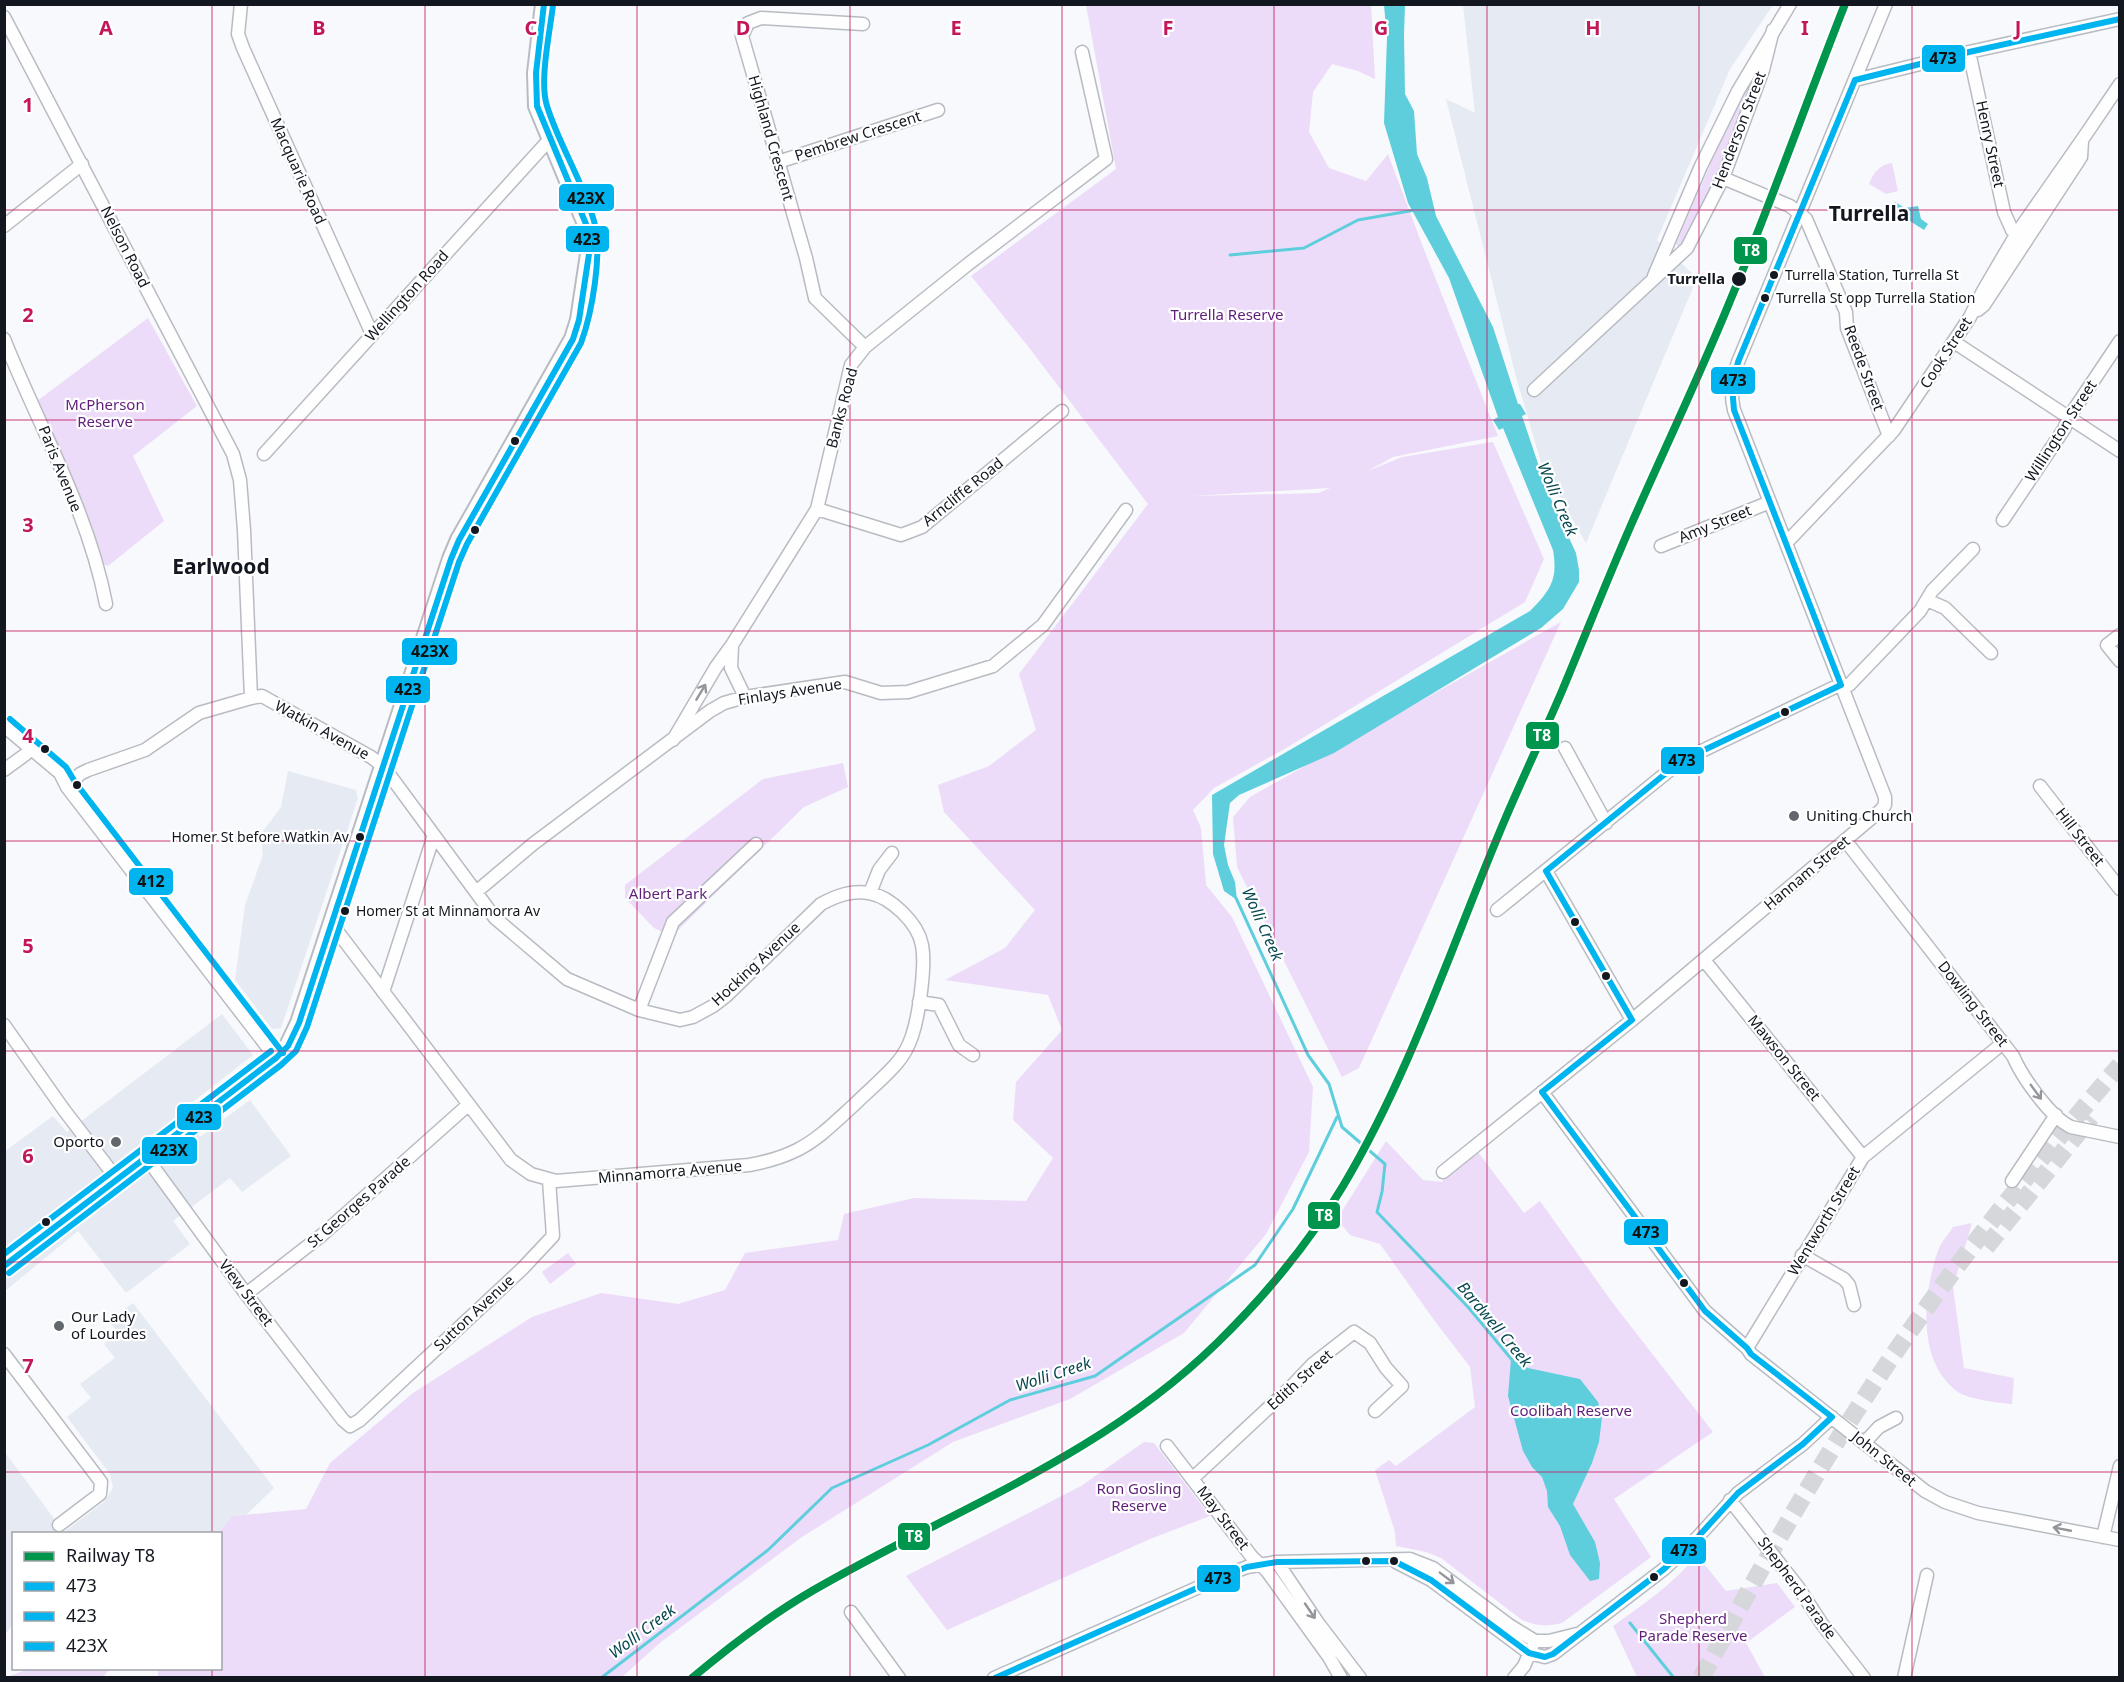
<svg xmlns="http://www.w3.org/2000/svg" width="2124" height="1682" font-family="'Noto Sans',sans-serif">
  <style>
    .built { fill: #e5eaf3 }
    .green { fill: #eddcf9; fill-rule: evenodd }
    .water { fill: #5ecedd }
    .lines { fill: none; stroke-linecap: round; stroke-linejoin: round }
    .stream { stroke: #5ecedd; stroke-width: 3 }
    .highway-tunnel { stroke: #d5d7db; stroke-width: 18; stroke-dasharray: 18 9; stroke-linecap: butt }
    .minor-casing { stroke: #b8bcc2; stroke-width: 15 }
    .major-casing { stroke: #b8bcc2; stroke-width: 20 }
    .minor { stroke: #fefeff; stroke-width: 12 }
    .major { stroke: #fefeff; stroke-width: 16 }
    .bus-1-casing { stroke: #fff; stroke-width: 10 }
    .bus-2-casing { stroke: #fff; stroke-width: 10 }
    .bus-3-casing { stroke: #fff; stroke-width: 10 }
    .bus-4-casing { stroke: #fff; stroke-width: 10 }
    .bus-1 { stroke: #00b5ef; stroke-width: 6 }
    .bus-2 { stroke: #00b5ef; stroke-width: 6 }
    .bus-3 { stroke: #00b5ef; stroke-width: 6 }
    .bus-4 { stroke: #00b5ef; stroke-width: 6 }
    .rail-1-casing { stroke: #fff; stroke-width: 12 }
    .rail-1 { stroke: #00954c; stroke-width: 8 }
    .oneway { stroke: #94969b }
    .grid { fill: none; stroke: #c2185b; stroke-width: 1.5; stroke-opacity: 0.55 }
    .bus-dot { fill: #121720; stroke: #fff; stroke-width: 2 }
    .poi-dot { fill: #62666d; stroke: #fff; stroke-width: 2 }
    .labels { text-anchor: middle; stroke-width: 4.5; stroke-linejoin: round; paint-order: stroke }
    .bus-label { font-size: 14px; fill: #121720; stroke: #fff; text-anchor: start }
    .street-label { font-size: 15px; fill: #121720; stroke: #fff }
    .stop-label { font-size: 15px; font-weight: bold; fill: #121720; stroke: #fff; text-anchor: end }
    .park-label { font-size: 15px; fill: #5e1e79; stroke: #fff }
    .poi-label { font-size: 15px; fill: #121720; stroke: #fff; text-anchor: start }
    .water-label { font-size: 16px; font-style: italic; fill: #074850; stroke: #fff }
    .district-label { font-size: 21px; font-weight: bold; fill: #121720; stroke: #fff }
    .grid-label { font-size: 20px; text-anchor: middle; font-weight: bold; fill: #c2185b; stroke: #fff; stroke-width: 4.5; stroke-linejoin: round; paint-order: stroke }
    .line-badge { stroke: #fff; stroke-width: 2 }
    .badge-label { font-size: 16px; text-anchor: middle; font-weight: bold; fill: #fff }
    .pale-badge-label { font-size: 16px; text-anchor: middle; font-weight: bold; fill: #111 }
  </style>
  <rect width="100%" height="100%" fill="#f7f9fc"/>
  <path class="built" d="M1463,5H1773L1730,69L1657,240L1697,278L1586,543L1542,466L1516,377L1446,99L1475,113Z
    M288,771L356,790L358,798L281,1028L272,1029L235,980L245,905L263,855L261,834L281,807Z
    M222,1014L253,1055L181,1111L200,1137L250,1100L291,1156L242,1192L230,1178L173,1221L190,1244L126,1293L78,1231L5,1291L4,1152L53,1116L67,1132Z
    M133,1303L274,1488L221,1539L220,1534H66L64,1532L105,1501L113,1488L110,1474L67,1417L91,1398L80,1384L115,1358L104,1344L118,1333L109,1321Z
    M4,1451L55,1520L58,1533L14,1534L13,1624L5,1635Z"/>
  <path class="green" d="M1086,5H1371L1375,79L1358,71L1332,64L1313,92L1309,132L1329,168L1366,181L1388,154L1423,247L1498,436L1393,457L1368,471L1402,457L1493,442L1544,559L1525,602L1288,747L1214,788L1193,810L1201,828L1206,885L1232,917L1313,1087L1309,1152L1266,1234L1184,1333L1070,1399L953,1442L802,1537L661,1642L622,1677H158V1669L220,1668V1534L218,1533L233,1516L306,1509L330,1463L413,1393L532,1317L601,1293L678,1304L725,1290L745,1253L838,1240L844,1214L914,1198L1026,1201L1053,1158L1013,1120L1016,1082L1062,1030L1048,995L945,980L1005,948L1035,910L944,812L938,785L989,766L1036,730L1019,674L1148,504L1027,345L971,276L1116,169ZM1330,488L1319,493L1192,496Z
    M1748,86L1751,88L1716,180L1683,246L1679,247L1676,244L1709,168L1715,147Z
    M1892,163L1898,191L1886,194L1869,184C1873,173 1880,164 1892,163Z
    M148,318L197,406L133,456L164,521L108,566L104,565L37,401Z
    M1561,622L1359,1068L1342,1077L1237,867L1233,817L1250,797Z
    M843,763L848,787L804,807L672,936L654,928L625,898V885L763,779Z
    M1386,1141L1423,1180L1442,1182L1451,1168L1478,1152L1524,1213L1540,1201L1612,1302L1713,1432L1614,1499L1651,1557L1562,1623C1547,1627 1536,1626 1522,1620L1441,1558L1426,1552L1396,1546L1395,1532L1375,1470L1389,1460L1396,1466L1475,1407L1470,1367L1434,1320L1380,1244L1350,1235L1337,1219Z
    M1972,1223L1953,1287L1964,1368L2014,1378L2012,1404C1999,1403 1968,1399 1958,1392C1916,1362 1923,1293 1938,1251C1941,1242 1948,1235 1953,1227Z
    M568,1253L576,1264L550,1284L542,1272Z
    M1144,1442L1154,1443L1210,1516L1150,1539L947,1630L906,1576L1081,1486Z
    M1697,1555L1726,1591L1777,1583L1795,1607L1746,1643L1765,1677H1637L1613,1626C1644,1604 1673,1584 1697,1555Z
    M31,1668H110V1669L103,1677H7Z"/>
  <path class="water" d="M1384,5H1405L1404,34L1405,94L1414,111L1417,154L1427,178L1436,216L1493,327L1518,404H1520L1526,414L1522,416L1547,490L1576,553L1579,570V582L1563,609L1541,628L1334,753L1239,795L1230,803L1224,845L1228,865L1235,882L1237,900L1224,891L1213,854L1212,795L1530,611C1551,590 1558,579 1553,550L1503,428L1499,430L1493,420L1498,417L1449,278L1408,203L1384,123L1387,38Z
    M1895,202L1905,208L1918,206L1921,219L1928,224L1924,230L1891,209Z
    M1511,1359L1528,1368L1580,1379L1598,1402L1602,1417L1599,1442L1592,1463L1573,1504L1595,1542L1600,1563L1599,1579L1590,1581L1570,1555L1560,1526L1548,1507L1547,1491L1542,1477L1532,1467L1523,1451L1508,1396Z"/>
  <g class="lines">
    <path class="stream" d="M1230,255L1304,248L1358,220L1415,210
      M1236,898L1308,1055L1329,1084L1342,1127L1385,1164L1382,1192L1377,1212L1468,1307L1513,1361
      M1630,1623L1674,1678
      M601,1678L768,1550L832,1488L928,1445L1010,1400L1095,1376L1255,1265L1293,1209L1337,1117"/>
    <path class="highway-tunnel" d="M1986,1247L2091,1117
      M1701,1678C1749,1590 1797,1503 1851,1419C1931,1293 2023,1178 2120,1065"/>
    <g class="minor-casing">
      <path id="minor" d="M241,4L238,34L243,48L372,334
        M4,17L233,454L240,480L244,530L251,698
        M863,24L761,18L748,23L742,36L806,258L815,298L865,347
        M1969,52L2004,212L2012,230L2017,233
        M1855,80L1969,52L2120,19
        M778,162L938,110
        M1723,178L1790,206L1806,219L1846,312L1847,328L1889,436
        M4,226L82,164
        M1654,276L1701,166L1738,91L1790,4
        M1978,310L1984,305L2081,157L2082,141
        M4,339C39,427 88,510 106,604
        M1954,342L2120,451
        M1534,390L1687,248L1723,178L1763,70L1773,30
        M264,454L550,139
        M817,509L901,535L922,527L1062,411
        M2003,520L2064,429L2069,417L2120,341
        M1786,543L1894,430L1970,317L1983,291L2017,233L2082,140L2120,84
        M1661,546L1770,502
        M1927,600L1945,608L1991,653
        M2120,635L2107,645L2120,661
        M732,646L731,668L745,697
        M4,726L60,773L67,787L276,1058
        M673,740L716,667L732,645L817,509L851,365L865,347L967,265L1106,159L1082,52
        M1565,748L1606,823
        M4,770L26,754
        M2040,786L2120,889
        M67,787L80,774L88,770L145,750L199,713L251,698L262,696L371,757L383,766L495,918L567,979L639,1010L680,1020L693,1017L713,1006L726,996L821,904C836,896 851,890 869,893C891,897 918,923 922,945C926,966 919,1015 912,1036C909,1045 903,1056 897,1063C884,1078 868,1091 854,1105C836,1121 819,1139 797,1150C781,1158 766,1162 749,1165L556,1181L531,1174L511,1160L331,923
        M1845,840L2013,1056C2022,1077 2050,1117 2071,1127L2120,1137
        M1546,871L1632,1020
        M476,892L533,844L710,711L724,703L745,697L845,682L881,693L908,692L993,666L1043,625L1126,510
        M870,893L879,870L892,853
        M1497,910L1681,761L1837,686L1849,685L1920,611L1932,591L1973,549
        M1704,960L1863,1157
        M383,992L434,835
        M919,1002L939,1005L959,1045L973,1055
        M639,1010L673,922L756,844
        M4,1025L64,1110L117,1179
        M1542,1092L1705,1311L1747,1348L1751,1354L1925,1491L1945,1502L1978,1513L2120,1540
        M146,1157L246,1294L343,1420L350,1426L360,1420L523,1268L553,1236L549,1180
        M1443,1172L1632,1020L1881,810L1885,805V797L1734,410C1730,393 1732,379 1738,362L1886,4
        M2012,1181L2056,1115
        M1802,1255L1844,1279L1849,1285L1854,1305
        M246,1294L322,1235L468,1105
        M1747,1348L1863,1157L2003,1043
        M4,1354L101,1482L100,1494L59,1525
        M1865,1442L1879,1427L1896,1418
        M1167,1446L1252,1557L1267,1571L1329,1657L1341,1678
        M1192,1479L1292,1386L1313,1364L1354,1332L1370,1343L1386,1368L1402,1386L1375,1411
        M1730,1500L1798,1587L1822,1624L1864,1678
        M2103,1537L2120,1466
        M1277,1562L1318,1623L1360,1678
        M1396,1562L1431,1580L1529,1653L1545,1657L1553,1654L1664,1569L1696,1539L1738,1493L1803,1444L1832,1417
        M851,1612L899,1678
        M994,1678L1224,1576L1247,1567L1277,1562L1410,1559L1433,1568L1509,1625L1535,1641H1549L1577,1634
        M1514,1678L1524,1666L1532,1647
        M1904,1678L1927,1575"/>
    </g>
    <g class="major-casing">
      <path id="major" d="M4,1266L276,1058L288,1046L299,1023L451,559L459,540L573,339L579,320L589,254L586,224L537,106L536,73L544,4"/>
    </g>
    <use href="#minor" class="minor"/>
    <use href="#major" class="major"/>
    <g class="bus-1-casing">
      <path id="bus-1" d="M1855,80L1969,52L2120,19
        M1841,685L1734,410L1732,386L1738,362L1855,80
        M1546,871L1681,761L1841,685
        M1546,871L1632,1020
        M1542,1092L1705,1311L1747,1348L1751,1354L1832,1417
        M1542,1092L1632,1020
        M995,1678L1224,1576L1247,1567L1277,1562L1394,1561L1431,1580L1529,1653L1545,1657L1553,1654L1664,1569L1696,1539L1738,1493L1803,1444L1832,1417"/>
    </g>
    <g class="bus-2-casing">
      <path id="bus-2" d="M4,1266L276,1058L288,1046L299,1023L451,559L459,540L573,339L579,320L589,254L586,224L537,106L536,73L544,4"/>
    </g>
    <g class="bus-3-casing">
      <path id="bus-3" d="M9,1273L281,1065L296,1051L307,1027L459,562L467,544L581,343C592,313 603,252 594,221C583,181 559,145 547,106C539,81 550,32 553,5"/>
    </g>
    <g class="bus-4-casing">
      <path id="bus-4" d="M10,719L66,767L75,782L283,1053
        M4,1254L271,1051"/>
    </g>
    <use href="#bus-1" class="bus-1"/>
    <use href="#bus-2" class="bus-2"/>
    <use href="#bus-3" class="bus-3"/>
    <use href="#bus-4" class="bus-4"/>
    <g class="rail-1-casing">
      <path id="rail-1" d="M692,1678C730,1646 769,1616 812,1591C953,1509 1098,1459 1217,1343C1265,1296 1309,1243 1343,1186C1412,1070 1453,941 1506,817C1524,775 1544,733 1562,691C1585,636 1607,580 1631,525C1664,450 1699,377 1730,301C1771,203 1806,103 1845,4"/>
    </g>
    <use href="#rail-1" class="rail-1"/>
  </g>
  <defs><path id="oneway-shaft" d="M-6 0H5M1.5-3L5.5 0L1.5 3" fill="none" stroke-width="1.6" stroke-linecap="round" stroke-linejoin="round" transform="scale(1.5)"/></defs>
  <g class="oneway">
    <use href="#oneway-shaft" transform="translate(701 692) rotate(-59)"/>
    <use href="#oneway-shaft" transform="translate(2036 1092) rotate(54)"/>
    <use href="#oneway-shaft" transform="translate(2062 1529) rotate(-169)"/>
    <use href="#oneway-shaft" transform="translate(1447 1578) rotate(37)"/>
    <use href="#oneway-shaft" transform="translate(1310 1611) rotate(56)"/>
  </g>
  <path class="grid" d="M212,4V1534M425,4V1678M637,4V1678M850,4V1678M1062,4V1678M1274,4V1678M1487,4V1678M1699,4V1678M1912,4V1678M4,210H2120M4,420H2120M4,631H2120M4,841H2120M4,1051H2120M4,1262H2120M4,1472H2120M212,1668V1678"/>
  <g class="bus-dot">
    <circle cx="1774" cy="275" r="5"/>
    <circle cx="1739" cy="279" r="8"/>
    <circle cx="1765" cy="298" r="5"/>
    <circle cx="515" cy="441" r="5"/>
    <circle cx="475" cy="530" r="5"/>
    <circle cx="1785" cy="712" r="5"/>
    <circle cx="45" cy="749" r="5"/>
    <circle cx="77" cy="785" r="5"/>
    <circle cx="360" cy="837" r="5"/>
    <circle cx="345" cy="911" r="5"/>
    <circle cx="1575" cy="922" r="5"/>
    <circle cx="1606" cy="976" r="5"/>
    <circle cx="46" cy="1222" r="5"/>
    <circle cx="1684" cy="1283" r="5"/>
    <circle cx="1366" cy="1561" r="5"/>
    <circle cx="1394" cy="1561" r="5"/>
    <circle cx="1654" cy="1577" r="5"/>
  </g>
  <g class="poi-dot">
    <circle cx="1794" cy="816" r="6"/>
    <circle cx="116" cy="1142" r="6"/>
    <circle cx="59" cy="1326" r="6"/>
  </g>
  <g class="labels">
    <g class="bus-label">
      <text x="1785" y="280">Turrella Station, Turrella St</text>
      <text x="1776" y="303">Turrella St opp Turrella Station</text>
      <text x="349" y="842" text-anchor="end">Homer St before Watkin Av</text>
      <text x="356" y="916">Homer St at Minnamorra Av</text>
    </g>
    <g class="street-label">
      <text transform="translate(1739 130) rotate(-69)" y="5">Henderson Street</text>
      <text transform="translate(858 136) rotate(-18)" y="5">Pembrew Crescent</text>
      <text transform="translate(771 138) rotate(74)" y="5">Highland Crescent</text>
      <text transform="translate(1990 144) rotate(78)" y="5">Henry Street</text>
      <text transform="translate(298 171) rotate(66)" y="5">Macquarie Road</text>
      <text transform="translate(125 247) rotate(63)" y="5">Nelson Road</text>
      <text transform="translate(407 296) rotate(-48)" y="5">Wellington Road</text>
      <text transform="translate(1946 353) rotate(-57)" y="5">Cook Street</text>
      <text transform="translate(1864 368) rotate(70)" y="5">Reede Street</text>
      <text transform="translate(842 408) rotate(-75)" y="5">Banks Road</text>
      <text transform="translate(2061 431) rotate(-57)" y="5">Willington Street</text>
      <text transform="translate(60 469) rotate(68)" y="5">Paris Avenue</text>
      <text transform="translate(963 492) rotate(-39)" y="5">Arncliffe Road</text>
      <text transform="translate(1715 524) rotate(-22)" y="5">Amy Street</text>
      <text transform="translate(790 692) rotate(-9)" y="5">Finlays Avenue</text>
      <text transform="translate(322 730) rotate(29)" y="5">Watkin Avenue</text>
      <text transform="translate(2080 837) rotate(52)" y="5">Hill Street</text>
      <text transform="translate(1807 873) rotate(-40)" y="5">Hannam Street</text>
      <text transform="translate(756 964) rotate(-43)" y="5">Hocking Avenue</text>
      <text transform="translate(1973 1004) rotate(52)" y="5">Dowling Street</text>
      <text transform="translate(1784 1058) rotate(51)" y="5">Mawson Street</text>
      <text transform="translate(670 1172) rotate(-5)" y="5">Minnamorra Avenue</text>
      <text transform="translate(359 1202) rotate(-41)" y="5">St Georges Parade</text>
      <text transform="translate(1824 1221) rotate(-59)" y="5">Wentworth Street</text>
      <text transform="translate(246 1293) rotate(53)" y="5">View Street</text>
      <text transform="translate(474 1313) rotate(-43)" y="5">Sutton Avenue</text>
      <text transform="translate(1300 1380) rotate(-42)" y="5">Edith Street</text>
      <text transform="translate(1884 1459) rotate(39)" y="5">John Street</text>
      <text transform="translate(1223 1518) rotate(53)" y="5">May Street</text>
      <text transform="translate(1797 1588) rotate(54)" y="5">Shepherd Parade</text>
    </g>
    <g class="stop-label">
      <text x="1725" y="284">Turrella</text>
    </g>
    <g class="park-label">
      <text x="1227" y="320">Turrella Reserve</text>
      <text x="105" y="410">McPherson<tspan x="105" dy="17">Reserve</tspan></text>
      <text x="668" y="899">Albert Park</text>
      <text x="1571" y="1416">Coolibah Reserve</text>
      <text x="1139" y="1494">Ron Gosling<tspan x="1139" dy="17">Reserve</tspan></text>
      <text x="1693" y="1624">Shepherd<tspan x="1693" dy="17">Parade Reserve</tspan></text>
    </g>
    <g class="poi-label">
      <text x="1806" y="821">Uniting Church</text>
      <text x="104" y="1147" text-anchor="end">Oporto</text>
      <text x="71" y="1322">Our Lady<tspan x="71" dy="17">of Lourdes</tspan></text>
    </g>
    <g class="water-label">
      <text transform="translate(1558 499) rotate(67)" y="6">Wolli Creek</text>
      <text transform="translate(1263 924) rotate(66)" y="6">Wolli Creek</text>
      <text transform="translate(1495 1324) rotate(50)" y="6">Bardwell Creek</text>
      <text transform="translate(1053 1374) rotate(-18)" y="6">Wolli Creek</text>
      <text transform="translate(642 1631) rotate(-37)" y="6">Wolli Creek</text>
    </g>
    <g class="district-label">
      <text x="1869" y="221">Turrella</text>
      <text x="221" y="574">Earlwood</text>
    </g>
  </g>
  <g class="grid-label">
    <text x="106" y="35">A</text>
    <text x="319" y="35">B</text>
    <text x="531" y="35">C</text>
    <text x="743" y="35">D</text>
    <text x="956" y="35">E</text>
    <text x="1168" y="35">F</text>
    <text x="1381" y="35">G</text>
    <text x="1593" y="35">H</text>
    <text x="1805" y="35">I</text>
    <text x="2018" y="35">J</text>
    <text x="28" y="112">1</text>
    <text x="28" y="322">2</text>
    <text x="28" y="532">3</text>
    <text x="28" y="743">4</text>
    <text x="28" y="953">5</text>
    <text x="28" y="1163">6</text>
    <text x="28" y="1373">7</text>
  </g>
  <g class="line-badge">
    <rect x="1921" y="44" width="45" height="29" rx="6" fill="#00b5ef"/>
    <rect x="558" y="183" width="57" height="29" rx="6" fill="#00b5ef"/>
    <rect x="565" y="225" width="45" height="28" rx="6" fill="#00b5ef"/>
    <rect x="1733" y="236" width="35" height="29" rx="6" fill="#00954c"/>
    <rect x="1710" y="366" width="46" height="29" rx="6" fill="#00b5ef"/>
    <rect x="401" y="637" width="57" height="29" rx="6" fill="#00b5ef"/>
    <rect x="385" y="675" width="46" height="29" rx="6" fill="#00b5ef"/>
    <rect x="1525" y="721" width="35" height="29" rx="6" fill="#00954c"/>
    <rect x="1660" y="746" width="45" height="29" rx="6" fill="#00b5ef"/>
    <rect x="128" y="867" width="46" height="29" rx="6" fill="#00b5ef"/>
    <rect x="176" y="1103" width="46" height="28" rx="6" fill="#00b5ef"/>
    <rect x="141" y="1136" width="57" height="29" rx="6" fill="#00b5ef"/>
    <rect x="1307" y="1201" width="34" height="29" rx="6" fill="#00954c"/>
    <rect x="1623" y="1218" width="46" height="28" rx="6" fill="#00b5ef"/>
    <rect x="897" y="1522" width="34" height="29" rx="6" fill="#00954c"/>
    <rect x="1661" y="1536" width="46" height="29" rx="6" fill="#00b5ef"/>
    <rect x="1196" y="1564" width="45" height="29" rx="6" fill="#00b5ef"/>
  </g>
  <g class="badge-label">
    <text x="1751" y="256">T8</text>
    <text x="1542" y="741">T8</text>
    <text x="1324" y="1221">T8</text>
    <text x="914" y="1542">T8</text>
  </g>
  <g class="pale-badge-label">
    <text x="1943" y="64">473</text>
    <text x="586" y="204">423X</text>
    <text x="587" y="245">423</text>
    <text x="1733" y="386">473</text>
    <text x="430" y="657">423X</text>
    <text x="408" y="695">423</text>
    <text x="1682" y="766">473</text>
    <text x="151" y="887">412</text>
    <text x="199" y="1123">423</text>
    <text x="169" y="1156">423X</text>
    <text x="1646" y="1238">473</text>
    <text x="1684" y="1556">473</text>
    <text x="1218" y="1584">473</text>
  </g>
  <rect width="2124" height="1682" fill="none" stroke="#121720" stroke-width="12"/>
  <rect x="12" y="1532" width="210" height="138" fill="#ffffff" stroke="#a0a2a6" stroke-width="1.5"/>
  <rect x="24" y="1552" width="30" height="9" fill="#00954c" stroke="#a0a2a6" stroke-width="1.5"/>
  <text x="66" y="1562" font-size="18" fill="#121720">Railway T8</text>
  <rect x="24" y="1582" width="30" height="9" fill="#00b5ef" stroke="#a0a2a6" stroke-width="1.5"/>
  <text x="66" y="1592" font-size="18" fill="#121720">473</text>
  <rect x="24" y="1612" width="30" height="9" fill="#00b5ef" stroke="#a0a2a6" stroke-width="1.5"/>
  <text x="66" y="1622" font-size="18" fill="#121720">423</text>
  <rect x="24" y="1642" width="30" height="9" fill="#00b5ef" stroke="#a0a2a6" stroke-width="1.5"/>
  <text x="66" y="1652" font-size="18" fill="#121720">423X</text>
</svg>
